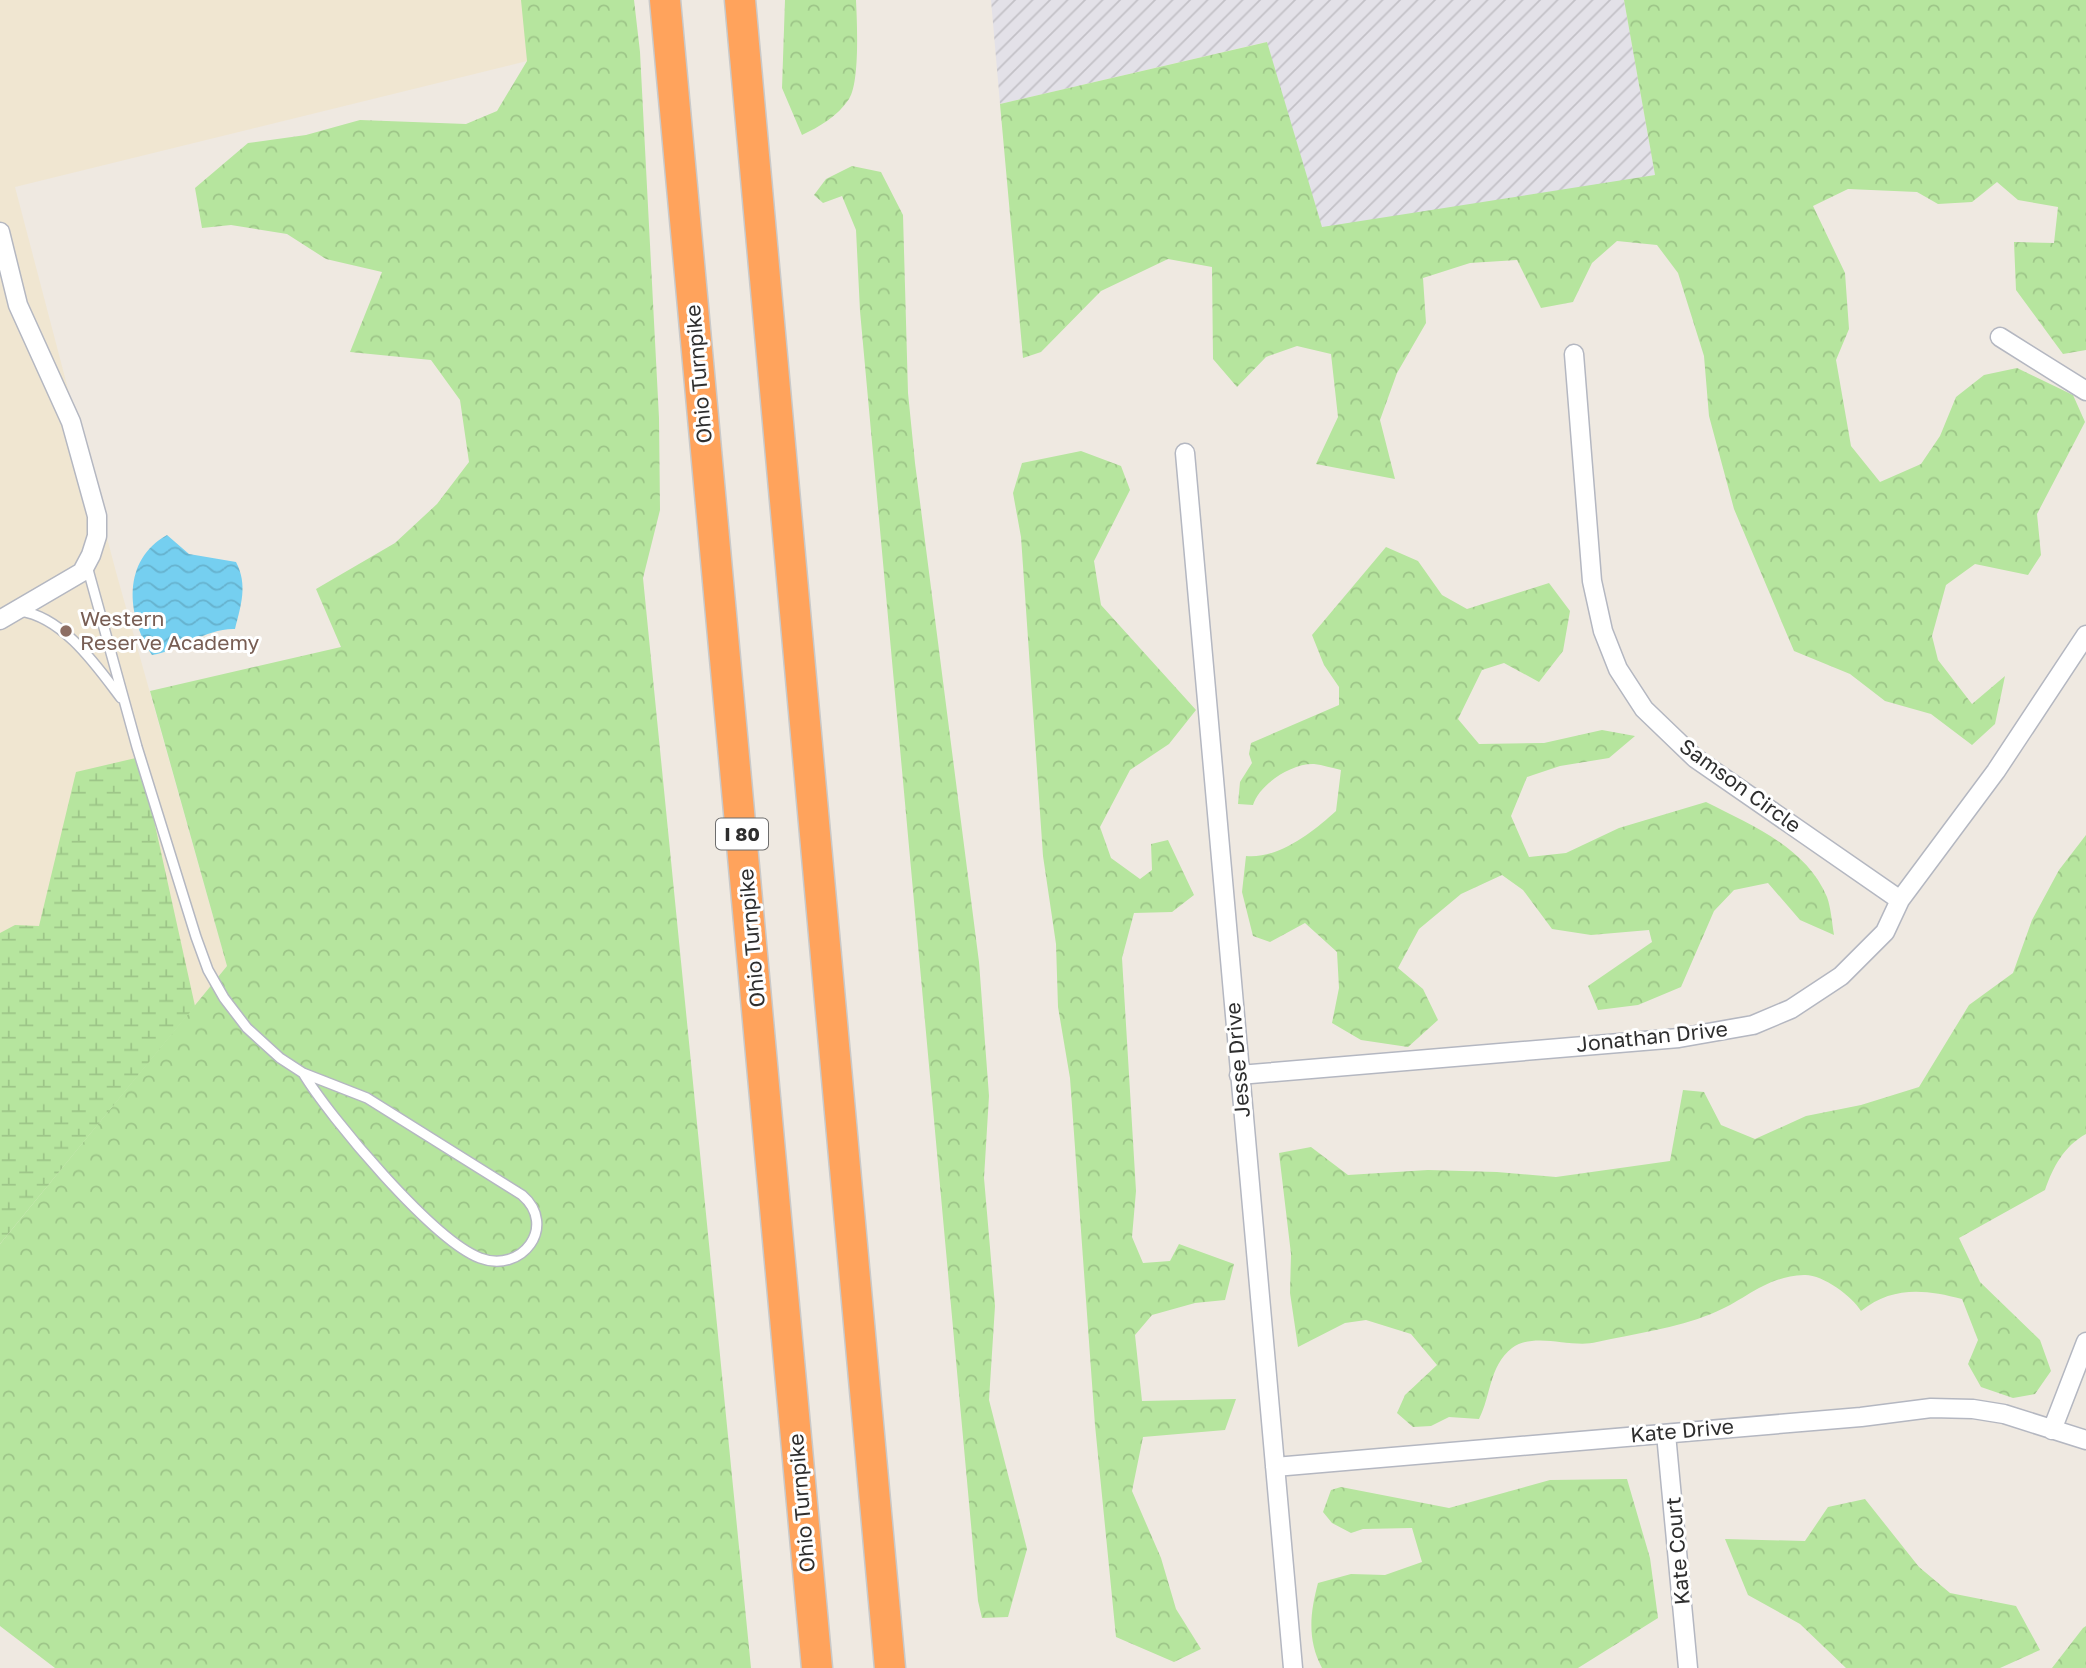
<svg xmlns="http://www.w3.org/2000/svg" width="2086" height="1668" font-family="'Golos Text',sans-serif">
  <style>
    .industrial { fill: url(#industrial-furrows) }
    .education { fill: #f0e6d1 }
    .forest { fill: url(#forest-crowns) }
    .wetland { fill: url(#wetland-marsh) }
    .water { fill: url(#water-waves) }
    .lines { fill: none; stroke-linecap: round; stroke-linejoin: round }
    .service-casing { stroke: #b4b7c1; stroke-width: 12 }
    .minor-casing { stroke: #b4b7c1; stroke-width: 21 }
    .motorway-casing { stroke: #c9c9c9; stroke-width: 33 }
    .service { stroke: #fff; stroke-width: 9 }
    .minor { stroke: #fff; stroke-width: 18 }
    .motorway { stroke: #ffa35c; stroke-width: 30 }
    .education-dot { fill: #8d6e63; stroke: #fff; stroke-width: 2.5 }
    .labels { text-anchor: middle; stroke-width: 6; stroke-linejoin: round; paint-order: stroke }
    .shield { fill: #fff; stroke: #6d6d6d; stroke-width: 2 }
    .shield-label { font-size: 19px; font-weight: bold; fill: #2e2e2e }
    .street-label { font-size: 21px; fill: #2e2e2e; stroke: #fff }
    .education-label { font-size: 21px; fill: #785e54; stroke: #fff; text-anchor: start }
  </style>
  <defs>
    <pattern id="industrial-furrows" width="10" height="10" patternUnits="userSpaceOnUse" patternTransform="scale(1.75)"><rect width="10" height="10" fill="#e3e1e8"/><path d="M-1 1l2-2M0 10L10 0M9 11l2-2" fill="none" stroke="#c3c1c7"/></pattern>
    <pattern id="forest-crowns" width="20" height="18" patternUnits="userSpaceOnUse" patternTransform="scale(1.75)"><rect width="20" height="18" fill="#b6e59e"/><path d="M2 6a3 3 0 1 1 6 0M12 15a3 3 0 1 1 6 0" fill="none" stroke="#9dc588"/></pattern>
    <pattern id="wetland-marsh" width="20" height="14" patternUnits="userSpaceOnUse" patternTransform="scale(1.75)"><rect width="20" height="14" fill="#b6e59e"/><path d="M1 5h8M5 5V1M11 12h8M15 12V8" fill="none" stroke="#9dc588"/></pattern>
    <pattern id="water-waves" width="16" height="10" patternUnits="userSpaceOnUse" patternTransform="scale(1.75)"><rect width="16" height="10" fill="#75cff0"/><path d="M0 5q4-4 8 0t8 0" fill="none" stroke="#66b2ce"/></pattern>
  </defs>
  <rect width="100%" height="100%" fill="#efe9e1"/>
  <path class="industrial" d="M991,0H1624L1655,175L1289,243L1266,42L1000,104Z"/>
  <path class="education" d="M0,0H523L527,61L15,187L116,572L227,966L0,1244Z"/>
  <path class="forest" d="M521,0H634L640,52L659,418L660,510L643,578L751,1668H55L0,1626V1244L227,966L150,691L341,647L316,589L395,543L437,504L469,462L460,400L431,360L350,352L382,272L326,259L287,234L231,225L202,228L195,188L248,143L306,135L360,120L466,124L497,111L527,61Z
    M785,0H856C857,21 860,82 849,99C838,116 819,127 802,135L782,88Z
    M1624,0H2086V350L2063,354L2016,290L2014,242L2054,243L2058,207L2018,200L1997,182L1972,202L1938,204L1917,192L1848,189L1813,206L1845,273L1849,329L1836,360L1851,446L1880,482L1921,464L1940,436L1956,397L1984,375L2017,368L2073,395L2085,422L2037,514L2041,555L2028,575L1975,564L1946,585L1932,636L1938,660L1972,704L2005,676L1995,724L1972,745L1931,714L1885,701L1850,674L1794,651L1734,509L1709,416L1704,356L1678,273L1657,245L1617,241L1592,263L1573,302L1541,308L1517,260L1470,263L1423,278L1426,323L1397,373L1380,420L1395,479L1316,464L1338,417L1331,354L1297,346L1266,357L1237,387L1213,359L1212,267L1168,259L1101,291L1041,352L1023,358L1000,104L1267,42L1322,227L1655,175Z
    M852,166L881,172L903,215L908,393L915,463L979,962L989,1096L984,1178L995,1306L989,1400L1027,1549L1008,1617L982,1618L978,1601L860,311L856,230L842,196L823,203L814,195L826,179Z
    M1081,451L1121,466L1130,490L1094,561L1101,605L1196,710L1169,744L1130,770L1100,827L1111,858L1140,879L1152,870L1151,844L1168,840L1194,895L1172,912L1134,913L1122,958L1136,1191L1132,1237L1143,1263L1170,1261L1179,1244L1234,1264L1225,1300L1195,1303L1152,1315L1135,1335L1142,1401L1236,1399L1225,1430L1143,1437L1132,1491L1161,1558L1176,1609L1201,1649L1174,1662L1116,1637L1095,1425L1070,1078L1058,1007L1056,944L1043,856L1021,537L1013,493L1022,463Z
    M1386,547L1418,561L1442,595L1467,609L1549,583L1570,611L1563,651L1539,682L1504,663L1482,670L1458,719L1479,744L1544,743L1602,730L1635,736L1609,758L1560,766L1527,777L1511,816L1529,857L1566,853L1619,828L1706,802C1751,825 1806,847 1827,897C1831,908 1832,923 1834,935L1800,920L1768,883L1734,890L1714,911L1681,987L1638,1005L1598,1010L1588,986L1652,942L1649,930L1591,935L1552,929L1523,890L1502,875L1461,894L1419,929L1398,968L1423,989L1438,1020L1408,1047L1361,1040L1332,1023L1339,988L1337,952L1305,923L1270,942L1253,936L1242,892L1246,856C1279,859 1313,832 1336,811L1341,770C1332,768 1323,765 1314,764C1291,763 1259,785 1253,805L1238,804L1240,782L1252,763L1249,754L1251,743L1339,705V687L1324,665L1312,635Z
    M2086,835V1134C2064,1146 2053,1167 2045,1190L1959,1238L1980,1282L2040,1340L2051,1371L2035,1394L2013,1398L1981,1387L1968,1364L1978,1340L1962,1299C1925,1289 1892,1286 1861,1311C1852,1296 1822,1274 1804,1275C1763,1277 1747,1300 1711,1314C1676,1328 1634,1334 1597,1342C1571,1349 1536,1331 1512,1348C1489,1366 1491,1396 1479,1419L1449,1417L1431,1426L1413,1427L1397,1413L1405,1395L1437,1365L1411,1334L1366,1320L1345,1323L1298,1347L1290,1293L1291,1254L1279,1153L1311,1147L1348,1175L1428,1170L1497,1172L1556,1177L1670,1161L1683,1090L1704,1092L1721,1125L1755,1139L1806,1116L1861,1105L1919,1087L1969,1005L2013,973L2032,920L2059,870Z
    M1627,1479L1650,1558L1658,1618L1578,1668H1322C1307,1640 1310,1613 1318,1583L1351,1574L1385,1575L1422,1562L1412,1528L1363,1529L1351,1533L1332,1523L1323,1512L1331,1490L1341,1487L1449,1508L1550,1480Z
    M1865,1499L1919,1567L1950,1593L2016,1606L2040,1650L2000,1668H1846L1800,1624L1748,1595L1725,1539L1805,1541L1828,1507Z
    M2086,1626V1668H2052L2083,1628Z"/>
  <path class="wetland" d="M140,757L195,1006L0,1244V933L15,925L39,926L76,772Z"/>
  <path class="water" d="M167,535L189,554L236,562C248,585 241,605 235,629C206,628 182,650 152,655C126,615 122,560 167,535Z"/>
  <g class="lines">
    <g class="service-casing">
      <path id="service" d="M87,566L137,747L196,937L208,970L224,998L247,1028L280,1058L303,1073L367,1098L522,1195C558,1226 522,1274 480,1258C433,1240 330,1118 303,1073
        M20,611C63,617 96,665 121,698"/>
    </g>
    <g class="minor-casing">
      <path id="minor" d="M0,232L18,305L71,422L97,516V536L91,555L82,572L0,620
        M2000,337L2086,391
        M1574,354L1592,581L1603,631L1618,669L1644,709L1695,758L1900,900
        M1185,453L1293,1668
        M1239,1075L1679,1038L1753,1025L1791,1009L1841,976L1885,932L1900,900L1996,771L2086,635
        M2052,1430L2086,1342
        M1666,1434L1688,1668
        M1275,1467L1861,1417L1931,1408L1973,1409L2004,1414L2086,1440"/>
    </g>
    <g class="motorway-casing">
      <path id="motorway" d="M665,0L817,1668
        M740,0L890,1668"/>
    </g>
    <use href="#service" class="service"/>
    <use href="#minor" class="minor"/>
    <use href="#motorway" class="motorway"/>
  </g>
  <circle class="education-dot" cx="66" cy="631" r="7"/>
  <g class="labels">
    <rect class="shield" x="716" y="818.5" width="52" height="31" rx="5"/>
    <g class="shield-label">
      <text x="742" y="841">I 80</text>
    </g>
    <g class="street-label">
      <text transform="translate(699 374) rotate(-95)" y="7">Ohio Turnpike</text>
      <text transform="translate(1740 786) rotate(36)" y="7">Samson Circle</text>
      <text transform="translate(752 938) rotate(-95)" y="7">Ohio Turnpike</text>
      <text transform="translate(1652 1037) rotate(-6)" y="7">Jonathan Drive</text>
      <text transform="translate(1238 1060) rotate(-95)" y="7">Jesse Drive</text>
      <text transform="translate(1682 1431) rotate(-5)" y="7">Kate Drive</text>
      <text transform="translate(802 1503) rotate(-95)" y="7">Ohio Turnpike</text>
      <text transform="translate(1678 1551) rotate(-95)" y="7">Kate Court</text>
    </g>
    <g class="education-label">
      <text x="80" y="626">Western<tspan x="80" dy="24">Reserve Academy</tspan></text>
    </g>
  </g>
</svg>
